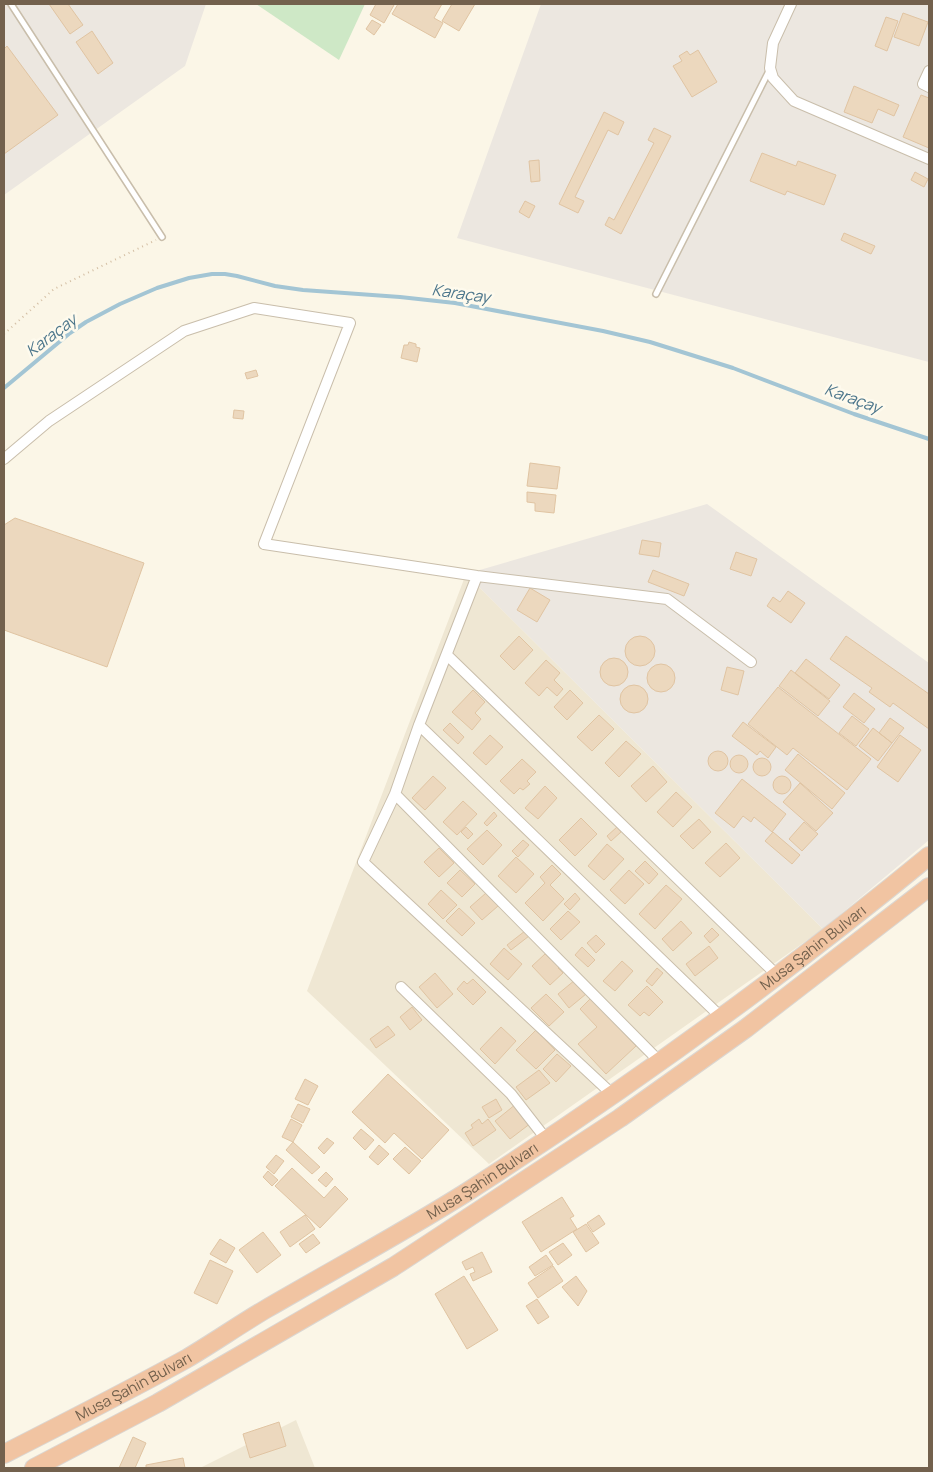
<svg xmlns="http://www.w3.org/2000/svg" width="933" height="1472" font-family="Manrope,sans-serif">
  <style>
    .residential { fill: #efe7d3 }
    .industrial { fill: #ece7e0 }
    .green { fill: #cee8c6 }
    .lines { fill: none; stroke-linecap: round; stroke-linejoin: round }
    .stream { stroke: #a3c5d4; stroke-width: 4 }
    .building { fill: #ecd8be; stroke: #e0c4a2 }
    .lane-casing { stroke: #c9beab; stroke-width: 8 }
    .street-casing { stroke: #c9beab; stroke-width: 12 }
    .highway-casing { stroke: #dbd6d1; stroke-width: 20 }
    .path { stroke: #d3bea3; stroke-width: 2; stroke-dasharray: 1 4; stroke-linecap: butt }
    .lane { stroke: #fff; stroke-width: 5 }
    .street { stroke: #fff; stroke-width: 10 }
    .highway { stroke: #f1c4a2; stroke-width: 18 }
    .labels { text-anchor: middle; stroke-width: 5; stroke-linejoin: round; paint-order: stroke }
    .street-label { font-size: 15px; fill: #73614d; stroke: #fefaed }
    .water-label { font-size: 16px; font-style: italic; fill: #4c768b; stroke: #fefaed }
  </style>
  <rect width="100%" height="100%" fill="#fbf6e7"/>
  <path class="residential" d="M466,574L823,929L489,1164L307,991Z
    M296,1420L315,1468H200Z"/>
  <path class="industrial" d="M4,4H206L185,66L4,195Z
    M541,4H929V362L457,238Z
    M707,504L929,663V840L823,929L466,574Z"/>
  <path class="green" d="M256,4H365L339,60Z"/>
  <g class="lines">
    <path class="stream" d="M4,388L70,333L86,322L120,304L157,288L189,278L212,274H225L237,276L275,286L303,290L400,297L455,303L603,331L650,342L733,368L854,414L929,439"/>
  </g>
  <path class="building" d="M49,4H68L83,25L70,34Z
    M376,4H391L394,5L384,23L370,15Z
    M398,4H442L434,18L443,23L435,38L392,14Z
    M452,4H475L459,31L442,21Z
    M903,13L928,22L919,46L894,37Z
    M886,17L898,21L887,51L875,46Z
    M372,20L381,25L374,35L366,29Z
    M92,31L113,63L98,74L76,42Z
    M7,46L58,115L4,154V49Z
    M698,50L717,82L692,97L673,66L682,61L679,56L687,51L690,55Z
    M854,86L899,105L894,116L878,109L872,123L844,112Z
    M921,95L929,98V148L903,137Z
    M604,112L624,122L618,135L608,130L575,197L584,201L578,213L559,204Z
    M654,128L671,136L621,234L605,225L609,217L614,220L654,143L648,140Z
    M762,153L796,166L798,161L836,175L824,205L787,191L785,195L750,181Z
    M539,160L540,181L531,182L529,161Z
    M915,172L928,179L924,187L911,180Z
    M525,201L535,206L529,218L519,212Z
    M844,233L875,246L871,254L841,240Z
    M409,342L416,344V347L420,348L417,362L401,358L404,345H408Z
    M256,370L258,376L247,379L245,373Z
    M234,410L244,411L243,419L233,418Z
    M530,463L560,467L557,489L527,486Z
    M527,492L556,495L554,513L535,511V503L527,502Z
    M15,518L144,563L107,667L4,630V525Z
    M642,540L661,543L659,557L639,554Z
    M736,552L757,559L751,576L730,569Z
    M653,570L689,584L684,596L648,582Z
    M530,588L550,600L537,622L517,610Z
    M788,591L805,603L791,623L767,606L773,597L780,602Z
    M519,636L533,650L514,670L500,656Z
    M846,636L929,694V729L893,703L890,707L869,692L872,688L830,659Z
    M625 651a15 15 0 1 1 30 0a15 15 0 1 1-30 0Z
    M600 672a14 14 0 1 1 28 0a14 14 0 1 1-28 0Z
    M806,659L840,685L829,699L795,673Z
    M546,660L560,673L554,680L563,689L557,696L547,687L539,696L525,683Z
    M647 678a14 14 0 1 1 28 0a14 14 0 1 1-28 0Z
    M727,667L744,671L738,695L721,690Z
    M791,670L830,701L818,716L779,686Z
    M620 699a14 14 0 1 1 28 0a14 14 0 1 1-28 0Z
    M778,687L871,759L847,790L793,748L787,755L748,724Z
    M473,690L485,702L475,713L481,719L472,730L452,712Z
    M570,690L583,703L567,720L554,707Z
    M854,693L875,709L864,723L843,707Z
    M599,715L614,729L592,751L577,737Z
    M852,716L869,729L856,746L839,733Z
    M890,718L904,728L892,743L879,733Z
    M743,722L776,747L768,758L760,751L757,755L732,736Z
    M450,723L464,737L458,744L443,730Z
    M873,728L892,743L878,761L859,746Z
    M490,735L503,747L486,765L473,753Z
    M900,735L921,750L898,782L877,767Z
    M626,741L641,754L619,777L605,763Z
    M708 761a10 10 0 1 1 20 0a10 10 0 1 1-20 0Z
    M798,754L845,793L832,809L785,770Z
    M730 764a9 9 0 1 1 18 0a9 9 0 1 1-18 0Z
    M753 767a9 9 0 1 1 18 0a9 9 0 1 1-18 0Z
    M522,759L536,772L527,781L530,784L523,790L520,788L514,794L500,781Z
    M653,766L667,782L646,802L631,786Z
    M773 785a9 9 0 1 1 18 0a9 9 0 1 1-18 0Z
    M433,776L446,788L425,810L412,798Z
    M742,779L786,814L772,832L754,817L751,822L743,816L734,828L715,813Z
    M800,783L833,813L816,831L783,802Z
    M545,786L557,798L538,819L525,808Z
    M676,792L692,807L673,827L657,812Z
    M463,801L477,814L457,835L443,822Z
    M494,812L497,816L487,826L484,823Z
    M581,818L597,834L575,856L559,840Z
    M699,819L711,832L693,849L680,836Z
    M804,822L818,834L802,851L789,839Z
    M466,827L473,834L468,839L461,832Z
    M617,827L621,832L611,841L607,836Z
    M487,830L502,845L483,865L467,849Z
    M773,832L800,855L792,864L765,841Z
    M523,840L529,845L518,857L512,851Z
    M726,843L740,858L720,877L705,863Z
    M607,844L624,859L604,880L588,866Z
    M439,848L454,863L439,877L424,862Z
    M516,857L534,874L516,893L498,876Z
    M645,861L658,874L649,884L635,871Z
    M552,865L561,874L550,885L564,899L543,921L525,903L545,883L540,877Z
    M460,870L475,884L462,897L447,883Z
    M629,870L644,884L625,904L610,890Z
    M666,885L682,899L655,929L639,914Z
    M441,890L457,905L443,919L428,904Z
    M486,893L498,906L482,920L470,907Z
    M575,893L580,899L570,910L564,904Z
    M459,908L475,923L462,936L446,921Z
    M568,911L580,922L561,940L550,929Z
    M681,921L692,933L673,951L662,939Z
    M712,928L719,935L710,943L704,936Z
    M525,931L529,936L511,950L507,945Z
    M596,935L605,944L596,953L587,943Z
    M709,946L718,958L695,976L686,964Z
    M582,947L595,960L588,967L575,955Z
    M504,948L522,964L508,980L490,964Z
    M545,954L550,959L553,956L561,966L558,968L563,973L550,985L532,966Z
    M622,961L633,971L615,991L603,981Z
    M657,968L663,973L652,986L646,981Z
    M435,973L453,994L437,1008L419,987Z
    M473,979L486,992L473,1005L457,989L464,981L467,984Z
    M575,980L586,994L569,1008L558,994Z
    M647,986L663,1002L649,1016L644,1012L640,1016L628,1005Z
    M546,994L564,1012L549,1026L531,1008Z
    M591,998L636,1046L606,1074L578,1044L597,1027L580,1009Z
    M412,1007L422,1020L410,1030L400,1017Z
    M388,1026L395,1035L376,1048L370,1039Z
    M501,1027L516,1041L495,1064L480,1049Z
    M536,1030L555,1050L536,1069L516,1050Z
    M557,1054L571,1066L556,1082L543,1069Z
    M539,1070L550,1083L526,1100L516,1087Z
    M388,1074L449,1130L422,1159L394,1133L385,1143L352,1112Z
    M305,1079L318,1086L308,1105L295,1099Z
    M496,1099L502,1110L489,1118L482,1107Z
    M298,1104L310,1109L303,1123L291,1117Z
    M516,1104L531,1123L510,1139L495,1121Z
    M291,1119L302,1125L293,1142L282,1137Z
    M479,1119L482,1124L488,1119L496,1130L473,1146L465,1133L473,1128L471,1125Z
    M361,1129L374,1140L365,1150L353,1138Z
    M327,1138L334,1143L324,1154L318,1148Z
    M293,1142L320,1167L312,1174L286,1150Z
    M379,1145L389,1154L378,1165L369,1157Z
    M405,1147L421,1161L409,1174L393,1159Z
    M276,1155L284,1161L274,1174L266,1167Z
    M292,1168L324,1198L335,1186L348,1199L320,1228L275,1186Z
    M268,1171L278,1180L272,1186L263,1177Z
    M326,1172L333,1179L326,1187L318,1180Z
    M562,1197L574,1216L570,1218L577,1229L541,1252L522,1222Z
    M305,1215L315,1229L290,1247L280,1232Z
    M599,1215L605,1224L593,1232L587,1223Z
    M586,1224L599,1243L586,1252L573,1232Z
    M263,1232L281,1255L257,1273L239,1250Z
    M313,1234L320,1243L306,1253L299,1244Z
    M220,1239L235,1248L226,1263L210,1254Z
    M563,1243L572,1255L558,1265L549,1252Z
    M482,1252L492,1272L473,1281L470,1274L475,1272L473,1267L466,1270L462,1262Z
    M546,1255L553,1265L535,1276L529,1267Z
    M210,1260L233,1271L217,1304L194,1293Z
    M553,1266L563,1281L538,1298L528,1283Z
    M464,1276L498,1330L467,1349L435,1294Z
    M576,1276L587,1291L578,1306L562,1287Z
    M537,1299L549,1317L538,1324L526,1306Z
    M279,1422L286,1446L250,1458L243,1434Z
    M133,1437L146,1443L135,1468H119Z
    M183,1458L185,1468H146V1465Z"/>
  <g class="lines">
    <g class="lane-casing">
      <path id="lane" d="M11,4L162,237
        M656,294L769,71"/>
    </g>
    <g class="street-casing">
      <path id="street" d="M791,4L773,43L770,68L773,78L794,101L929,159
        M929,71L923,84L929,87
        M4,459L49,421L184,331L254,308L350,323L264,544L477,576L667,599L751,662
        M477,576L419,725L395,794L363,862L612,1094
        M447,655L778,976
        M419,725L721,1017
        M395,794L660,1062
        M401,987L511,1094L546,1139"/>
    </g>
    <g class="highway-casing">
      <g id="highway">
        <path id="s1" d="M4,1454C65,1423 126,1392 186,1359C213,1343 239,1325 266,1309C333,1270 402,1233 467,1192C627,1089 782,977 929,856"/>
        <path d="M34,1468L158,1403L393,1267L620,1118L745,1029L929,887"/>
      </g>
    </g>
    <path class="path" d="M4,334L54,289L156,240"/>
    <use href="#lane" class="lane"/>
    <use href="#street" class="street"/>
    <use href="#highway" class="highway"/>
  </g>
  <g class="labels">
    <g class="street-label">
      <text dy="5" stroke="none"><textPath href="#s1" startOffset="956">Musa Şahin Bulvarı</textPath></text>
      <text dy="5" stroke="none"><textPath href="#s1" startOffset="551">Musa Şahin Bulvarı</textPath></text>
      <text dy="5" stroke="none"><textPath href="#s1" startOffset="146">Musa Şahin Bulvarı</textPath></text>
    </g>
    <g class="water-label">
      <text transform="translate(461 293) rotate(8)" y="6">Karaçay</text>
      <text transform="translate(51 335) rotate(-37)" y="6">Karaçay</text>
      <text transform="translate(853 398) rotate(20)" y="6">Karaçay</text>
    </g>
  </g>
  <rect width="933" height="1472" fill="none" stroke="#73614d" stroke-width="10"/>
</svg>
